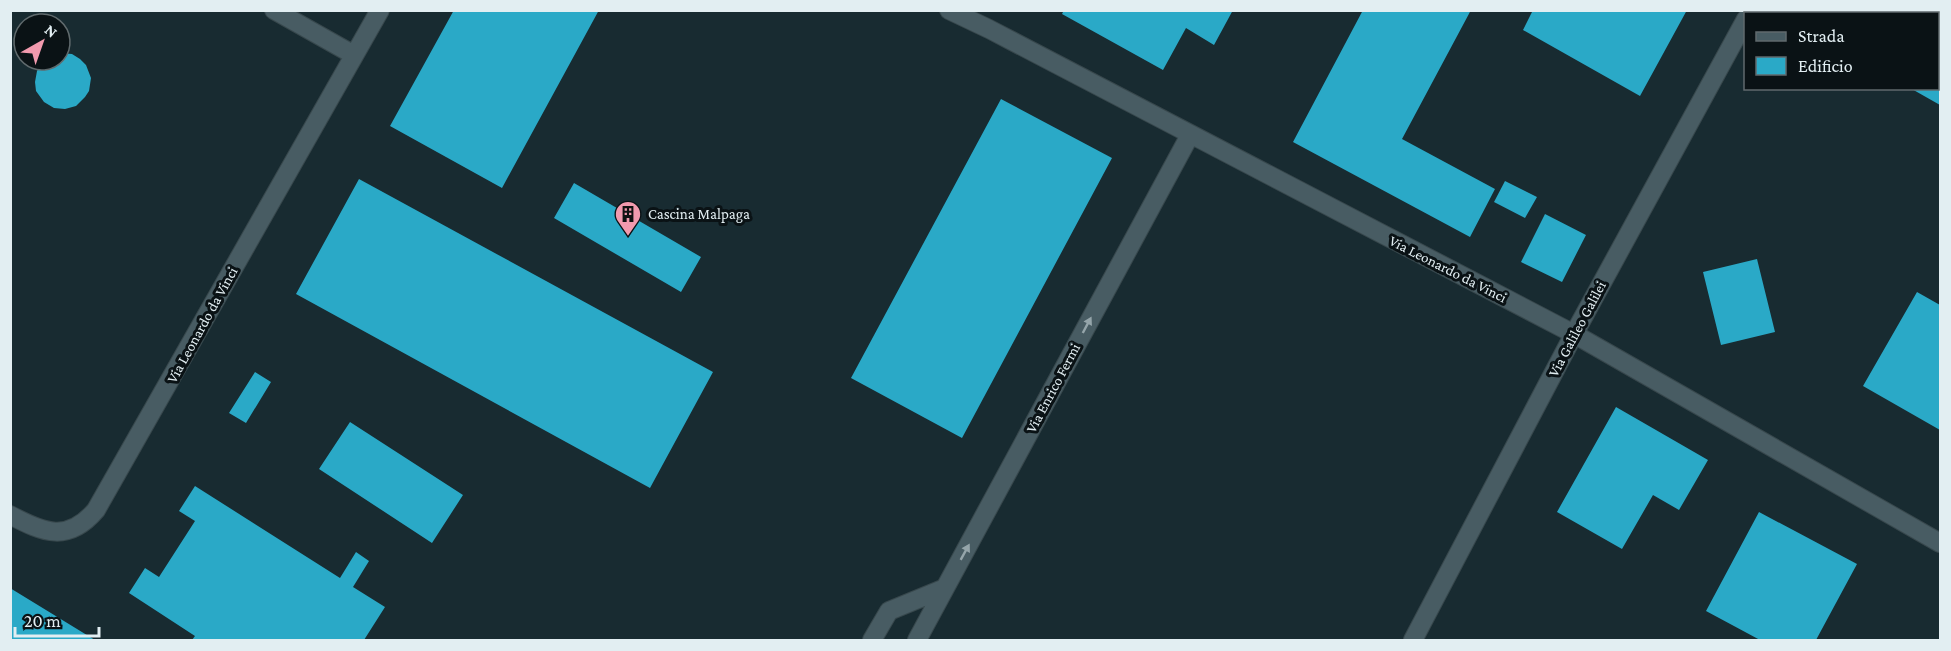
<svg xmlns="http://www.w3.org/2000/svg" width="1951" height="651" font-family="'Crimson Pro',serif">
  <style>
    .building { fill: #2aa9c7 }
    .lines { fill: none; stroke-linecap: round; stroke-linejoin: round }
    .minor-casing { stroke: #38484d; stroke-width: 20 }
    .minor { stroke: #485c63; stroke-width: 18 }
    .oneway { fill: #95a5aa }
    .labels { text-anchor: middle; stroke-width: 6; stroke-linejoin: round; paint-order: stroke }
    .poi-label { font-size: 15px; fill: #e2eef2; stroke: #0a1215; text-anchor: start }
    .street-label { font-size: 15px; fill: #e2eef2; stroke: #0a1215 }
  </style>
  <rect width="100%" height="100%" fill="#182b31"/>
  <path class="building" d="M454,10H599L502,188L390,126Z
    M1064,10H1233L1214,45L1186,28L1163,70L1062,14Z
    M1363,10H1471L1402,139L1495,189L1470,237L1293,142Z
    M1533,10H1687L1640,96L1523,30Z
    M1838,10H1940V105L1910,88H1938V14H1836Z
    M60,53L72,54L80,59L86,65L91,78L89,91L85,97L76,106L65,109L54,108L44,102L36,91L35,82L37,71L42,62L60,60Z
    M1001,99L1112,158L962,438L851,378Z
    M359,179L713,372L650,488L296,294Z
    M1505,181L1537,197L1525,218L1494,202Z
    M574,183L701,257L681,292L554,218Z
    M1545,214L1586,235L1562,282L1521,262Z
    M1757,259L1775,332L1721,345L1703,272Z
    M1917,292L1940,305V430L1863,386Z
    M255,372L271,382L246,423L229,413Z
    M1616,407L1708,460L1679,510L1653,495L1622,549L1557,512Z
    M350,422L463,495L432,543L319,469Z
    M195,486L340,578L356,552L369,561L353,587L385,607L364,640H192L195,636L129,593L145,568L159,577L195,521L179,511Z
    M1759,512L1857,564L1816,640H1760L1706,611Z
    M10,588L95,640H10Z"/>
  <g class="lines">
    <g class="minor-casing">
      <path id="minor" d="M274,10L354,55
        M949,10L989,29L1574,334L1940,543
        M10,515C44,533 68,543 96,510L380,10
        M872,640L889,611L945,588
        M917,640L1190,135
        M1413,640L1574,334L1746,19"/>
    </g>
    <use href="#minor" class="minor"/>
  </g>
  <defs><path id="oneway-solid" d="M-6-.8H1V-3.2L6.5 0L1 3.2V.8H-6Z" transform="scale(1.5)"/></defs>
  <g class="oneway">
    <use href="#oneway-solid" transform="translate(1087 325) rotate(-62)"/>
    <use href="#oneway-solid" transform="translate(965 552) rotate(-61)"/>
  </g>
  <defs>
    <g id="building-pin" transform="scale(1.35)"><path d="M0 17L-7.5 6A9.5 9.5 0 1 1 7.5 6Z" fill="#f29aae" stroke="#0a1215"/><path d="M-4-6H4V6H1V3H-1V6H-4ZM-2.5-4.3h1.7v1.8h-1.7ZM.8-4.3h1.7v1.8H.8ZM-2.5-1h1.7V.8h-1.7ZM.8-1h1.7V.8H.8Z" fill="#111"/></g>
  </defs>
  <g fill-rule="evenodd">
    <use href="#building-pin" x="628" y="214"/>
  </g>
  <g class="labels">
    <g class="poi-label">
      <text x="648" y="219">Cascina Malpaga</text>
    </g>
    <g class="street-label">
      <text transform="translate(1448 269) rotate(27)" y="5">Via Leonardo da Vinci</text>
      <text transform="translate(202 325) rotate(-61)" y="5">Via Leonardo da Vinci</text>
      <text transform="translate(1577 329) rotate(-62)" y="5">Via Galileo Galilei</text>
      <text transform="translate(1053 388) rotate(-62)" y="5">Via Enrico Fermi</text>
    </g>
  </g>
  <rect width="1951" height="651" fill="none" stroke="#e2eef2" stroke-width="24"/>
  <rect x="1744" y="12" width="195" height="78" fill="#0a1215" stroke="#606a6d" stroke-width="1.5"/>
  <rect x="1756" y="32" width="30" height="9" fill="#485c63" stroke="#606a6d" stroke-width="1.5"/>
  <text x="1798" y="42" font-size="18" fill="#e2eef2">Strada</text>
  <rect x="1756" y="57" width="30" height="18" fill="#2aa9c7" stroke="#606a6d" stroke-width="1.5"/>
  <text x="1798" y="72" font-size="18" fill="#e2eef2">Edificio</text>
  <g transform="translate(42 42) rotate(40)"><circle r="28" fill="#0a1215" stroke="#606a6d" stroke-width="1.5"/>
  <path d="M0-4.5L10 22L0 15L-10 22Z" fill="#f29aae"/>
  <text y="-9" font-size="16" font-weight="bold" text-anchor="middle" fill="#e2eef2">N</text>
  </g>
  <path d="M15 627v9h84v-9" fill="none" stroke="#e2eef2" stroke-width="3"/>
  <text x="24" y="627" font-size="18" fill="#e2eef2" stroke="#0a1215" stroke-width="4.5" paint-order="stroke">20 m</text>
</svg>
